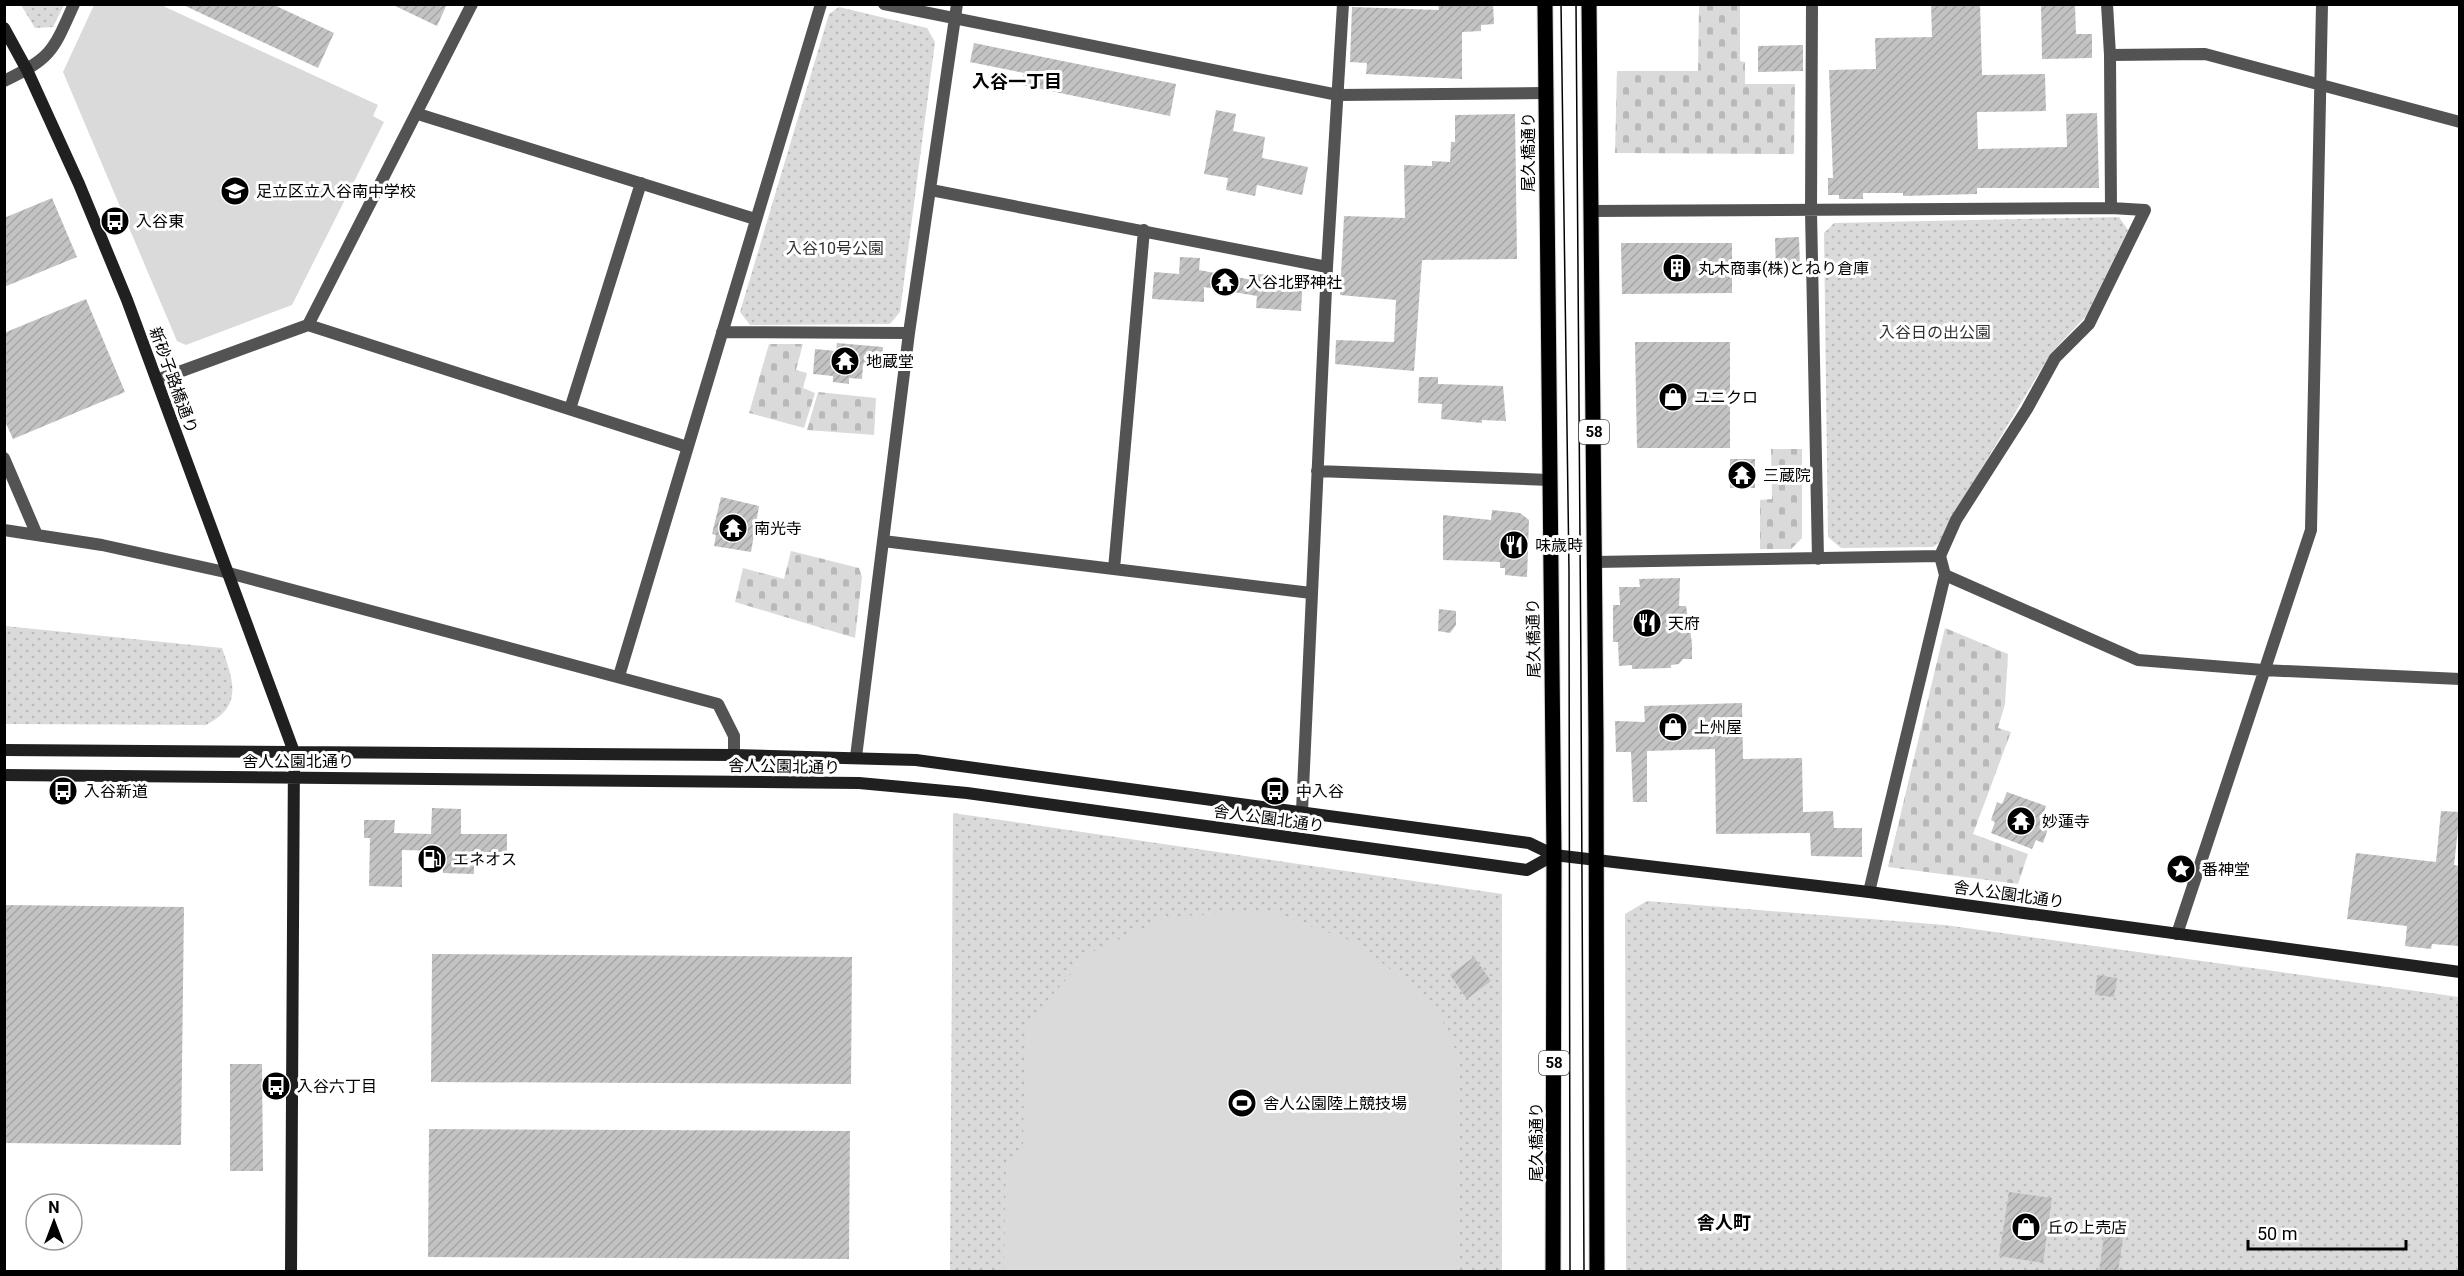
<svg xmlns="http://www.w3.org/2000/svg" width="2464" height="1276" font-family="Roboto,'Noto Sans JP',sans-serif">
  <style>
    .cemetery { fill: url(#cemetery-stones) }
    .park { fill: url(#park-dots) }
    .pitch { fill: #dadada }
    .building { fill: url(#building-hatch) }
    .lines { fill: none; stroke-linecap: round; stroke-linejoin: round }
    .primary-casing { stroke: #dbdbdb; stroke-width: 17 }
    .street { stroke: #535353; stroke-width: 12 }
    .secondary { stroke: #202020; stroke-width: 12 }
    .primary { stroke: #000; stroke-width: 15 }
    .tram { stroke: #000; stroke-width: 1.5 }
    .labels { text-anchor: middle; stroke-width: 6; stroke-linejoin: round; paint-order: stroke }
    .shield { fill: #fff; stroke: #4c4c4c; stroke-width: 1.5 }
    .shield-label { font-size: 15px; font-weight: bold; fill: #000 }
    .street-label { font-size: 16px; fill: #000; stroke: #fff }
    .poi-label { font-size: 16px; fill: #000; stroke: #fff; text-anchor: start }
    .park-label { font-size: 16px; fill: #313131; stroke: #fff }
    .neighbourhood-label { font-size: 18px; font-weight: bold; fill: #000; stroke: #fff }
  </style>
  <defs>
    <pattern id="cemetery-stones" width="16" height="16" patternUnits="userSpaceOnUse" patternTransform="scale(1.5)"><rect width="16" height="16" fill="#dadada"/><path d="M2 7V4a2 2 0 0 1 4 0v3zM10 15v-3a2 2 0 0 1 4 0v3z" fill="#b9b9b9"/></pattern>
    <pattern id="park-dots" width="8" height="8" patternUnits="userSpaceOnUse" patternTransform="scale(1.5)"><rect width="8" height="8" fill="#dadada"/><path d="M2 2h.1M6 6h.1" fill="none" stroke="#b9b9b9" stroke-width="1.8" stroke-linecap="round"/></pattern>
    <pattern id="building-hatch" width="6" height="6" patternUnits="userSpaceOnUse" patternTransform="scale(1.5)"><rect width="6" height="6" fill="#c3c3c3"/><path d="M-1 1l2-2M0 6l6-6M5 7l2-2" fill="none" stroke="#a6a6a6"/></pattern>
  </defs>
  <rect width="100%" height="100%" fill="#fff"/>
  <path class="cemetery" d="M1699,5H1740V61L1745,62V84H1795L1794,154L1615,153L1617,71H1698Z
    M769,344H803L796,370L807,373L803,388L815,393L804,428L749,413Z
    M818,392L876,398L874,435L807,430Z
    M1771,449H1802V538L1791,549H1760V500L1772,499Z
    M791,551L859,568L862,577L855,638L735,602L743,568L784,579Z
    M1945,628L2008,654L2005,704L1998,728L2011,732L1973,834L2028,854L2018,884L1888,867Z"/>
  <path class="park" d="M21,5H64L53,27L35,28Z
    M839,7L927,28L935,42L900,312L890,324L750,325L740,312L829,14Z
    M2119,217L2128,230L2086,316L2051,353L1947,526L1945,539L1933,547L1841,548L1828,537L1824,233L1834,223Z
    M5,626L222,648C233,680 244,706 206,725L5,724Z
    M953,813L1502,894V1271L950,1272Z
    M1647,901L1945,925L2459,997V1271H1626L1625,914Z"/>
  <path class="pitch" d="M94,5H161L378,105L373,116L384,122L292,305L186,345L177,341L63,72Z
    M1268,911L1355,942L1435,1004L1460,1060V1271H1004L1006,1161L1023,1146L1025,1025L1090,953L1167,917Z"/>
  <path class="building" d="M181,4H272L334,33L318,68Z
    M391,4H447L437,26Z
    M1438,4H1493L1494,24L1481,25V31L1462,32V79L1366,74L1367,63L1350,62L1352,7L1439,10Z
    M1931,4H1980L1982,75L2045,74L2046,111L1977,112L1978,149L2067,147L2066,114L2097,113L2099,188H1977V194L1903,196V193H1863V199H1839V195H1828V178H1833L1829,70L1876,69L1875,38L1932,37Z
    M2041,4H2075L2076,34H2092V58L2042,59Z
    M974,43L1176,84L1170,116L1022,85L1024,73L970,62Z
    M1803,45V71L1758,72V46Z
    M1216,110L1236,114L1233,131L1265,137L1262,158L1308,167L1302,195L1257,185L1255,196L1226,190L1228,178L1204,174Z
    M1515,114L1517,259L1422,260L1414,371L1335,364L1336,340L1394,342L1396,300L1340,295L1344,216L1405,218L1404,165L1432,166V161L1450,162L1451,142H1455V115Z
    M52,198L77,257L4,287V218Z
    M1799,237L1800,269L1776,270L1775,238Z
    M1621,243H1732V293L1622,294Z
    M1180,257L1200,258L1199,270L1258,281V274L1303,277L1301,311L1256,308L1257,296L1204,287V302L1152,299L1154,272L1179,274Z
    M86,299L125,392L13,439L4,419V333Z
    M1635,342H1730V448H1637Z
    M837,343L883,347L881,367L863,365L862,379L849,378V384L833,382V376L813,374L815,349L836,351Z
    M1419,377H1438V384L1503,386L1506,421L1482,420V423L1441,419L1442,404L1418,403Z
    M1730,459H1755V488H1730Z
    M721,497L759,506L751,552L714,546L716,535L712,534Z
    M1492,510L1520,513L1529,520L1527,577L1505,575V568H1500V562L1443,560V515L1491,520Z
    M1680,578L1679,606H1686L1692,643V659H1683L1679,664L1671,665V668L1632,669V665L1619,666L1618,642H1613V605H1620L1619,587H1640L1639,579Z
    M1439,609L1456,611V625L1450,633L1438,631Z
    M1742,703L1743,759L1802,758L1803,812L1833,811L1834,828H1862V857L1811,856L1810,833L1716,834L1715,749L1647,751V802H1633L1631,752H1616L1615,721L1645,722L1644,706Z
    M2007,792L2046,806L2042,817L2051,820L2043,843L2036,840L2032,849L1991,833L1995,822L1991,820L1997,802L2002,804Z
    M432,808L461,809V834H507V852H474V874L443,873V851L402,850V887L369,886L370,838H364V820H395L394,833L431,834Z
    M2441,811L2460,812L2454,865L2460,866V946L2432,944L2431,949L2405,946L2407,926L2347,919L2356,853L2436,862Z
    M4,905L184,907L181,1145L4,1143Z
    M432,954L852,957L851,1084L431,1082Z
    M1474,957L1491,981L1467,999L1450,975Z
    M2097,975L2117,978L2114,997L2095,995Z
    M230,1064H262L263,1171H230Z
    M429,1129L850,1131L849,1259L428,1257Z
    M2009,1192L2052,1198L2043,1263L1999,1256Z
    M2104,1235L2123,1238L2118,1272H2099Z"/>
  <g class="lines">
    <g class="primary-casing">
      <path id="primary" d="M1545,4L1554,855L1553,1272
        M1589,4L1596,737L1597,1272"/>
    </g>
    <path class="street" d="M884,4L1338,95L1546,93
      M1812,4L1811,211L1818,559
      M2107,4L2110,55L2111,208
      M2110,55L2205,54L2460,122
      M4,81C52,58 53,51 74,4
      M418,114L755,219
      M931,190L1327,267
      M1591,211L2111,208L2145,210L2089,324L2055,358L2027,409L1956,520L1940,556L1945,575L1869,892
      M308,325L687,447
      M722,332L909,333
      M157,380L308,325L472,4
      M570,409L641,183
      M4,458L37,535
      M1317,471L1549,480
      M4,530L102,545L225,572L718,704L734,736V755
      M883,541L1311,593
      M1595,562L1940,556
      M1114,569L1144,230
      M1945,575L2138,660L2263,670L2460,679
      M619,676L821,4
      M856,757L909,333L957,4
      M1302,811L1327,267L1343,4
      M2177,934L2311,530L2322,4"/>
    <path class="secondary" d="M4,28L27,70L79,184L127,300L294,752L291,1272
      M4,750L734,755L916,760L1529,843L1554,855L1869,892L2460,972
      M4,775L859,783L967,793L1527,870L1554,855"/>
    <use href="#primary" class="primary"/>
    <path class="tram" d="M1561,4L1569,571L1570,1272
      M1576,4C1582,427 1580,849 1584,1272"/>
  </g>
  <defs>
    <g id="school-disc" transform="scale(1.5)"><circle r="9.5" fill="#000" stroke="#fff"/><path d="M0-5L7-2L0 1L-7-2ZM-4 1L0 2.5L4 1V4Q0 6-4 4Z" fill="#fff"/></g>
    <g id="bus-disc" transform="scale(1.5)"><circle r="9.5" fill="#000" stroke="#fff"/><path d="M-5-6H5V4H4V6H2V4H-2V6H-4V4H-5ZM-3.5-4V0h7V-4ZM-3.5 1.2v1.5H-2V1.2ZM2 1.2v1.5H3.5V1.2Z" fill="#fff"/></g>
    <g id="building-disc" transform="scale(1.5)"><circle r="9.5" fill="#000" stroke="#fff"/><path d="M-4-6H4V6H1V3H-1V6H-4ZM-2.5-4.3h1.7v1.8h-1.7ZM.8-4.3h1.7v1.8H.8ZM-2.5-1h1.7V.8h-1.7ZM.8-1h1.7V.8H.8Z" fill="#fff"/></g>
    <g id="temple-disc" transform="scale(1.5)"><circle r="9.5" fill="#000" stroke="#fff"/><path d="M0-6L5-2H3V0L6.5 2.5H4V6H1.5V3h-3V6H-4V2.5H-6.5L-3 0V-2H-5Z" fill="#fff"/></g>
    <g id="shop-disc" transform="scale(1.5)"><circle r="9.5" fill="#000" stroke="#fff"/><path d="M-5-2.5h2.3a2.7 3.5 0 0 1 5.4 0H5L5.5 6h-11ZM-1.5-2.5h3a1.5 2.3 0 0 0-3 0Z" fill="#fff"/></g>
    <g id="restaurant-disc" transform="scale(1.5)"><circle r="9.5" fill="#000" stroke="#fff"/><path d="M-5-6h1v4h1v-4h1v4h1v-4h1v5L-1.5 .5V6h-2V.5L-5-1ZM5-6V6H3V1.5H1.5Q1.5-4 5-6Z" fill="#fff"/></g>
    <g id="fuel-disc" transform="scale(1.5)"><circle r="9.5" fill="#000" stroke="#fff"/><path d="M-5.5-6h7V0h2V4h1.3V-2.5L3-4.5l.8-.8L6-3V5H2.5V1h-1V6h-7ZM-4.2-4.7v3.2H.2V-4.7Z" fill="#fff"/></g>
    <g id="sight-disc" transform="scale(1.5)"><circle r="9.5" fill="#000" stroke="#fff"/><path d="M0-6L1.8-2.2L6-1.7L2.9 1.2L3.7 5.4L0 3.3L-3.7 5.4L-2.9 1.2L-6-1.7L-1.8-2.2Z" fill="#fff"/></g>
    <g id="stadium-disc" transform="scale(1.5)"><circle r="9.5" fill="#000" stroke="#fff"/><path d="M0-5a6.5 5 0 1 0 0 10a6.5 5 0 1 0 0-10ZM-3.5-1.8h7v3.6h-7Z" fill="#fff"/></g>
  </defs>
  <g fill-rule="evenodd">
    <use href="#school-disc" x="235" y="191"/>
    <use href="#bus-disc" x="115" y="221"/>
    <use href="#building-disc" x="1677" y="268"/>
    <use href="#temple-disc" x="1225" y="282"/>
    <use href="#temple-disc" x="845" y="361"/>
    <use href="#shop-disc" x="1673" y="397"/>
    <use href="#temple-disc" x="1742" y="475"/>
    <use href="#temple-disc" x="733" y="528"/>
    <use href="#restaurant-disc" x="1514" y="545"/>
    <use href="#restaurant-disc" x="1647" y="623"/>
    <use href="#shop-disc" x="1673" y="727"/>
    <use href="#bus-disc" x="63" y="791"/>
    <use href="#bus-disc" x="1275" y="791"/>
    <use href="#temple-disc" x="2021" y="821"/>
    <use href="#fuel-disc" x="432" y="859"/>
    <use href="#sight-disc" x="2181" y="869"/>
    <use href="#bus-disc" x="276" y="1086"/>
    <use href="#stadium-disc" x="1242" y="1103"/>
    <use href="#shop-disc" x="2026" y="1227"/>
  </g>
  <g class="labels">
    <g class="shield">
      <rect x="1579" y="420" width="30" height="24" rx="4.5"/>
      <rect x="1539" y="1051" width="30" height="24" rx="4.5"/>
    </g>
    <g class="shield-label">
      <text x="1594" y="437">58</text>
      <text x="1554" y="1068">58</text>
    </g>
    <g class="street-label">
      <text transform="translate(1528 152) rotate(-90)" y="6">尾久橋通り</text>
      <text transform="translate(174 380) rotate(70)" y="6">新砂子路橋通り</text>
      <text transform="translate(1533 638) rotate(-91)" y="6">尾久橋通り</text>
      <text x="298" y="767">舎人公園北通り</text>
      <text transform="translate(784 766) rotate(1)" y="6">舎人公園北通り</text>
      <text transform="translate(1269 818) rotate(8)" y="6">舎人公園北通り</text>
      <text transform="translate(2009 894) rotate(8)" y="6">舎人公園北通り</text>
      <text transform="translate(1536 1142) rotate(-90)" y="6">尾久橋通り</text>
    </g>
    <g class="poi-label">
      <text x="256" y="197">足立区立入谷南中学校</text>
      <text x="136" y="227">入谷東</text>
      <text x="1698" y="274">丸木商事(株)とねり倉庫</text>
      <text x="1246" y="288">入谷北野神社</text>
      <text x="866" y="367">地蔵堂</text>
      <text x="1694" y="403">ユニクロ</text>
      <text x="1763" y="481">三蔵院</text>
      <text x="754" y="534">南光寺</text>
      <text x="1535" y="551">味歳時</text>
      <text x="1668" y="629">天府</text>
      <text x="1694" y="733">上州屋</text>
      <text x="84" y="797">入谷新道</text>
      <text x="1296" y="797">中入谷</text>
      <text x="2042" y="827">妙蓮寺</text>
      <text x="453" y="865">エネオス</text>
      <text x="2202" y="875">番神堂</text>
      <text x="297" y="1092">入谷六丁目</text>
      <text x="1263" y="1109">舎人公園陸上競技場</text>
      <text x="2047" y="1233">丘の上売店</text>
    </g>
    <g class="park-label">
      <text x="835" y="254">入谷10号公園</text>
      <text x="1935" y="338">入谷日の出公園</text>
    </g>
    <g class="neighbourhood-label">
      <text x="1017" y="88">入谷一丁目</text>
      <text x="1724" y="1229">舎人町</text>
    </g>
  </g>
  <rect width="2464" height="1276" fill="none" stroke="#000000" stroke-width="12"/>
  <g transform="translate(54 1222)"><circle r="28" fill="#ffffff" stroke="#999999" stroke-width="1.5"/>
  <path d="M0-4.5L10 22L0 15L-10 22Z" fill="#000000"/>
  <text y="-9" font-size="16" font-weight="bold" text-anchor="middle" fill="#000000">N</text>
  </g>
  <path d="M2248 1240v9h158v-9" fill="none" stroke="#000000" stroke-width="3"/>
  <text x="2257" y="1240" font-size="18" fill="#000000" stroke="#ffffff" stroke-width="4.5" paint-order="stroke">50 m</text>
</svg>
